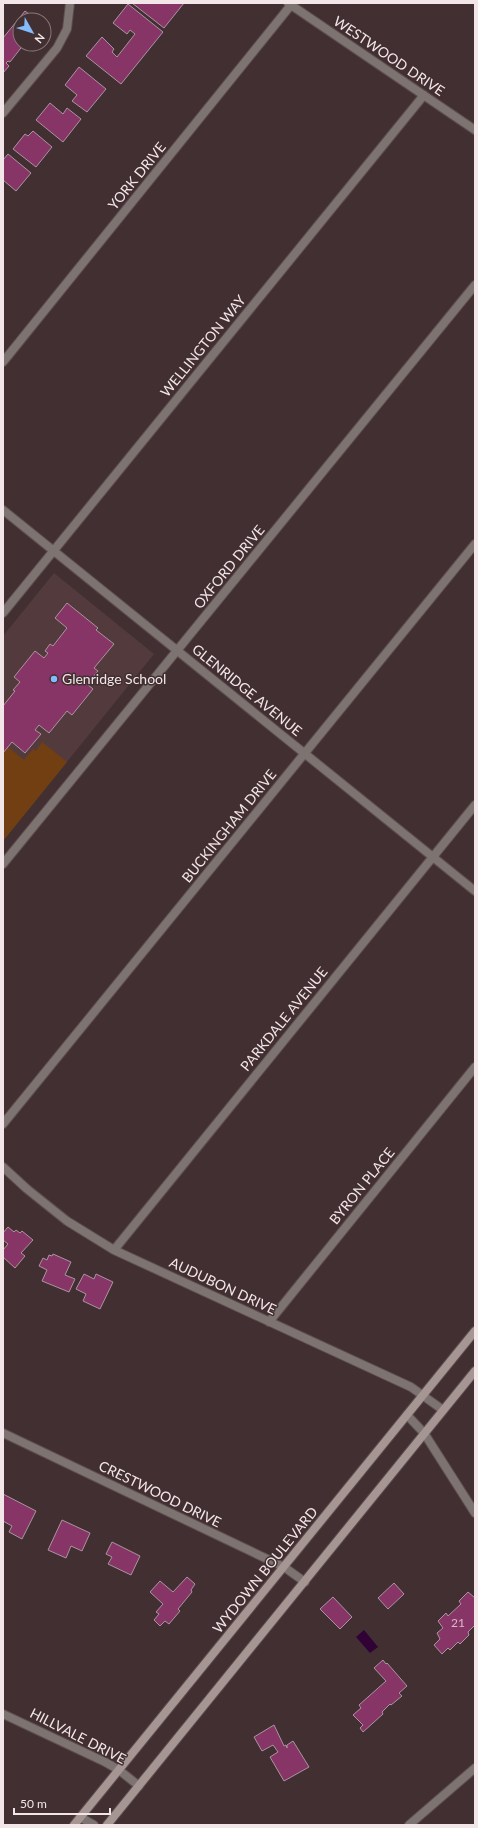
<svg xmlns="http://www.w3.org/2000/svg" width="478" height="1828" font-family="Lato,sans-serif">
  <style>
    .built { fill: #533a3d }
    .green { fill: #723f12 }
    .water { fill: #300236 }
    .building { fill: #873566; stroke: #a9959f }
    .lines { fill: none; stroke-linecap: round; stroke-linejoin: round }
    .street-casing { stroke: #5e4c4f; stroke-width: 10 }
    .secondary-casing { stroke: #5e4c4f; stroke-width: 10 }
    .street { stroke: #7d7371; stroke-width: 8 }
    .secondary { stroke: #a59693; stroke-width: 8 }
    .poi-dot { fill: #84bcfb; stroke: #422f32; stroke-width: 1.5 }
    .labels { text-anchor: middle; stroke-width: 3; stroke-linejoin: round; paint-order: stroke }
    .number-label { font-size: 12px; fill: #d7bac8 }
    .street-label { font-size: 14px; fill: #f2e6e8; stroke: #422f32 }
    .poi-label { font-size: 14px; fill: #f2e6e8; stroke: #422f32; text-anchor: start }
  </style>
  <rect width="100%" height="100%" fill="#422f32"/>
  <path class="built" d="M54,573L154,654L3,841V636Z"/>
  <path class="green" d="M42,742L67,762L3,841V753L8,747L24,760L33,749L36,751Z"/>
  <path class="water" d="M364,1630L378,1647L370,1653L356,1637Z"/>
  <path class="building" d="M132,3H184L164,28Z
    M128,4L163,32L121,84L86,56L102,37L114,49L112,52L117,57L135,34L130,30L127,34L113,23Z
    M25,11L29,14L30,20H20V44H24L10,62L8,61L6,63L9,66L3,73V38Z
    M79,67L106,89L87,112L72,101L77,95L65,85Z
    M50,103L63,114L67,108L81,119L63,142L36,120Z
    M33,131L52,147L36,167L13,149L25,134L28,136Z
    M8,154L31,173L16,191L3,180V160Z
    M67,603L98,628L96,630L114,644L94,668L98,671L87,684L93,689L72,715L67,711L49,733L39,725L35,730L41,734L25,753L12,742L3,753V706L15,691L13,690L20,682L14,677L35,651L44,658L48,653L45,651L50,644L53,646L67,628L55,618Z
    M8,1227L14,1232L16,1230L20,1233L22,1231L33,1240L21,1253L25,1256L15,1268L3,1257V1250L8,1244L3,1240V1233Z
    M53,1254L71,1262L65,1275L75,1279L69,1292L42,1281L47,1270L39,1266L43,1258L47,1260L49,1255L52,1256Z
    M84,1274L94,1279L96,1274L113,1282L100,1309L83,1301L86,1294L76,1289Z
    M3,1494L36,1511L22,1539L9,1532L12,1526L3,1521Z
    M62,1520L90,1533L82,1551L71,1546L66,1558L48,1550Z
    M112,1542L140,1556L131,1575L108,1564L112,1557L106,1554Z
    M187,1577L195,1584L191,1590L192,1592L178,1609L180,1611L169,1624L165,1621L160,1626L154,1620L159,1614L156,1612L163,1604L150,1592L160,1581L173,1592Z
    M394,1583L404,1594L388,1609L378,1598Z
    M468,1592L475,1598V1625L468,1632L469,1635L460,1644L458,1642L450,1650L448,1648L442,1654L434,1645L440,1639L437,1633L443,1628L438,1621L446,1613L448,1616L461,1604L459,1601Z
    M333,1597L352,1617L340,1629L320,1609Z
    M383,1660L386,1664L387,1663L407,1686L399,1693L402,1696L391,1705L390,1704L382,1712L383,1714L363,1732L360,1728L363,1725L353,1715L361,1708L359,1705L386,1681L374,1668Z
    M274,1725L284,1746L286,1745L287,1748V1745L293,1741L309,1767L284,1781L270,1757L278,1752L273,1745L262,1751L254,1737Z"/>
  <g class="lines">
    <g class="street-casing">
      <path id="street" d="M288,3L475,130
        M3,113L57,48L67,29L70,3
        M3,362L291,5
        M3,510L475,891
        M3,613L424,95
        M3,864L475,285
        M3,1124L475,544
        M3,1167L27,1189L67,1221L114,1250L411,1387L443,1410
        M114,1250L475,805
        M269,1322L475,1067
        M407,1415L424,1433L475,1513
        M3,1433L284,1567L305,1582
        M3,1714L105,1762L119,1770L139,1786
        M80,1817L94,1825
        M409,1825L475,1768"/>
    </g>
    <g class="secondary-casing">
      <path id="secondary" d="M74,1825L475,1331
        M107,1825L475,1371"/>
    </g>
    <use href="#street" class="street"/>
    <use href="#secondary" class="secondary"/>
  </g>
  <circle class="poi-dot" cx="54" cy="679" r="4"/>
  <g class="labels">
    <g class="number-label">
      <text x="458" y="1627">21</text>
    </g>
    <g class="street-label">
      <text transform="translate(389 56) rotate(34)" y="5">WESTWOOD DRIVE</text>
      <text transform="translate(137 176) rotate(-51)" y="5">YORK DRIVE</text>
      <text transform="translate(203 346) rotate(-51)" y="5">WELLINGTON WAY</text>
      <text transform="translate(229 567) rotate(-51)" y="5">OXFORD DRIVE</text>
      <text transform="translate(247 690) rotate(39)" y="5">GLENRIDGE AVENUE</text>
      <text transform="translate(229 826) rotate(-51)" y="5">BUCKINGHAM DRIVE</text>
      <text transform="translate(284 1019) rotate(-51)" y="5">PARKDALE AVENUE</text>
      <text transform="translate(362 1186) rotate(-51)" y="5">BYRON PLACE</text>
      <text transform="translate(223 1286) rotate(25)" y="5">AUDUBON DRIVE</text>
      <text transform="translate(160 1494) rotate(26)" y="5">CRESTWOOD DRIVE</text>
      <text transform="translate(265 1570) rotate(-51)" y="5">WYDOWN BOULEVARD</text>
      <text transform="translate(78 1736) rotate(27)" y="5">HILLVALE DRIVE</text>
    </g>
    <g class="poi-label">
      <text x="62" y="684">Glenridge School</text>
    </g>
  </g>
  <rect width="478" height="1828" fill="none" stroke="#f2e6e8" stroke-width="8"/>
  <g transform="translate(32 32) rotate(129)"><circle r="19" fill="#422f32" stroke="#88787b"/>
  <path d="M0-3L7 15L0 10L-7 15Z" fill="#84bcfb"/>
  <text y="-6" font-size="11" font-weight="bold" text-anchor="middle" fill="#f2e6e8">N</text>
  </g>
  <path d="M14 1808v6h96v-6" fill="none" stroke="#f2e6e8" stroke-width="2"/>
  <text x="20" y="1808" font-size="12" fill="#f2e6e8" stroke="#422f32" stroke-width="3" paint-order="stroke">50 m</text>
</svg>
